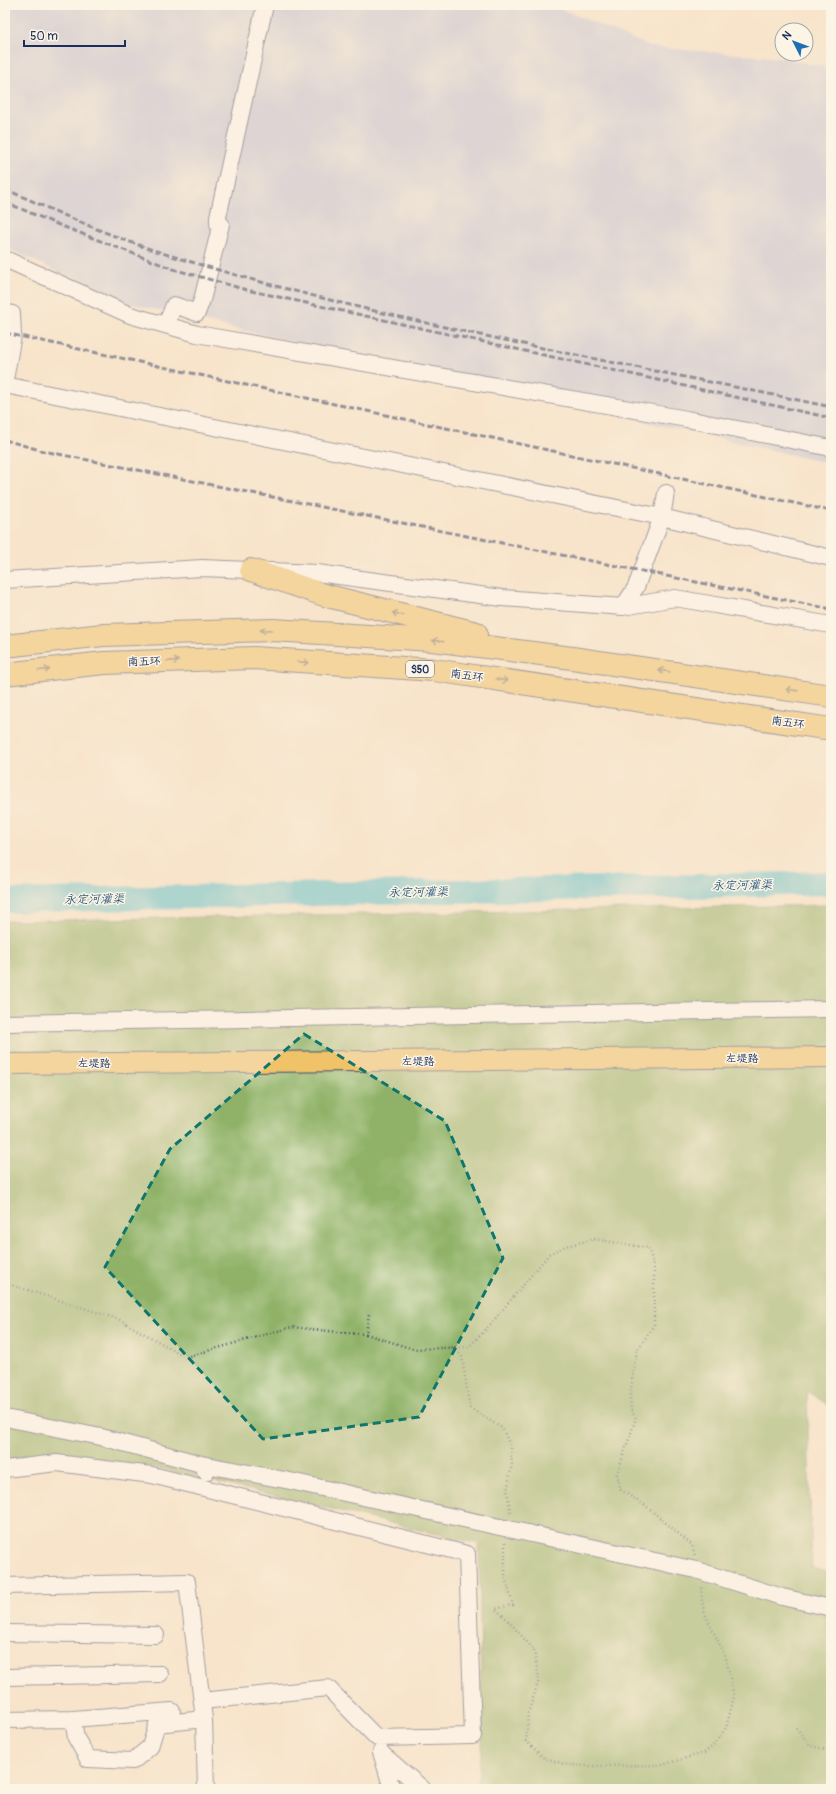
<svg xmlns="http://www.w3.org/2000/svg" width="836" height="1794" font-family="Pangolin,'LXGW WenKai TC',sans-serif">
  <style>
    .industrial { fill: #bec2dd }
    .forest { fill: #8fb267; stroke: #557062 }
    .lines { fill: none; stroke-linecap: round; stroke-linejoin: round }
    .river { stroke: #56c1d2; stroke-width: 24 }
    .minor-casing { stroke: #3c4a6e; stroke-width: 18 }
    .major-casing { stroke: #3c4a6e; stroke-width: 22 }
    .highway-casing { stroke: #3c4a6e; stroke-width: 24 }
    .path { stroke: #3c4a6e; stroke-width: 2.5; stroke-dasharray: 1 3; stroke-linecap: butt }
    .minor { stroke: #fff; stroke-width: 16 }
    .major { stroke: #f0c369; stroke-width: 20 }
    .highway { stroke: #f0c369; stroke-width: 22 }
    .rail { stroke: #1b2f5e; stroke-width: 3; stroke-dasharray: 6 3; stroke-linecap: butt }
    .oneway { stroke: #7b7263 }
    .marked { fill: none; stroke: #0f766e; stroke-width: 3; stroke-dasharray: 8 5; stroke-linejoin: round }
    .labels { text-anchor: middle; stroke-width: 3; stroke-linejoin: round; paint-order: stroke }
    .shield { fill: #fcf5e5; stroke: #5e6a86; stroke-width: 1 }
    .shield-label { font-size: 10px; font-weight: bold; fill: #1b2f5e }
    .street-label { font-size: 11px; fill: #1b2f5e; stroke: #fcf5e5 }
    .water-label { font-size: 12px; font-style: italic; fill: #2d5b81; stroke: #fcf5e5 }
  </style>
  <rect width="100%" height="100%" fill="#fcf5e5"/>
  <filter id="ink" filterUnits="userSpaceOnUse"><feTurbulence type="fractalNoise" baseFrequency=".025" numOctaves="2"/><feDisplacementMap in="SourceGraphic" scale="8" xChannelSelector="R" yChannelSelector="G"/><feConvolveMatrix kernelMatrix="1 2 1 2 8 2 1 2 1" color-interpolation-filters="sRGB"/></filter>
  <filter id="wash" filterUnits="userSpaceOnUse"><feTurbulence type="fractalNoise" baseFrequency=".012" numOctaves="4" result="noise"/><feDisplacementMap in="SourceGraphic" scale="16" xChannelSelector="R" yChannelSelector="G"/><feGaussianBlur stdDeviation="0.9" result="paint"/><feColorMatrix in="noise" values="0 0 0 0 0 0 0 0 0 0 0 0 0 0 0 0 0 1.4 0 .05"/><feComposite in="paint" operator="in"/></filter>
  <g filter="url(#wash)">
    <rect width="100%" height="100%" fill="#f7e4cb"/>
    <path class="industrial" d="M5,5H552L651,47L783,58L831,68V464L245,331L123,302L5,247Z"/>
    <path class="forest" d="M831,905V1407L807,1391L812,1568L831,1573V1789H477L482,1746L479,1544L158,1468L66,1454L5,1461V921Z"/>
    <g class="lines">
      <path class="river" d="M5,901L831,883"/>
    </g>
  </g>
  <g filter="url(#ink)">
    <g class="lines">
      <g class="minor-casing">
        <path id="minor" d="M5,259L130,315L197,334L687,419L831,448
          M5,312L12,314L13,335L5,380
          M166,325L174,305L197,313L202,300L221,224L218,223V217L265,5
          M5,385L662,517L831,558
          M5,580L202,568L317,573L502,598L623,607L675,598L831,625
          M623,607L636,587L662,517L666,493
          M5,1023L831,1009
          M5,1418L101,1437L201,1464L206,1472
          M201,1464L290,1481L696,1570L782,1597L831,1608
          M5,1469L57,1463L152,1475L467,1554L473,1736L377,1738L328,1688L202,1701
          M5,1586L187,1582L204,1719L206,1789
          M5,1633L156,1635
          M5,1677L160,1674
          M73,1719L76,1738L88,1759L133,1761L150,1747L157,1724L204,1719
          M5,1720L73,1719L172,1711
          M381,1752L392,1789
          M381,1753L423,1789"/>
      </g>
      <g class="major-casing">
        <path id="major" d="M5,1064L831,1057"/>
      </g>
      <g class="highway-casing">
        <path id="highway" d="M251,570L324,595L476,633
          M5,646L103,635L273,630L432,640L572,658L831,696
          M5,674L104,663L254,658L434,670L831,729"/>
      </g>
      <path class="path" d="M5,1283L118,1319L186,1357L292,1327L347,1333L366,1334L369,1313
        M366,1334L413,1349L469,1347L490,1325L549,1254L566,1246L594,1239L649,1248L654,1270V1325L637,1351L633,1372L630,1399L631,1410L636,1418L617,1474L621,1490L646,1506L692,1545L695,1556
        M454,1347L462,1357L470,1408L502,1428L511,1447L512,1464L507,1491L511,1515
        M505,1542V1577L513,1605L495,1609L505,1617L534,1650L539,1680L528,1713L526,1741L544,1758L568,1765L588,1766L662,1765L704,1753L713,1746L726,1728L734,1697L726,1658L705,1614L702,1601L701,1586
        M796,1728L811,1746L831,1751"/>
      <use href="#minor" class="minor"/>
      <use href="#major" class="major"/>
      <use href="#highway" class="highway"/>
      <path class="rail" d="M5,189C55,211 104,234 156,251C376,321 605,359 831,407
        M5,202L54,223L173,269L247,290L831,418
        M5,333L831,511
        M5,440L43,451L831,609"/>
    </g>
    <defs><path id="oneway-shaft" d="M-6 0H5M1.5-3L5.5 0L1.5 3" fill="none" stroke-width="1.6" stroke-linecap="round" stroke-linejoin="round"/></defs>
    <g class="oneway">
      <use href="#oneway-shaft" transform="translate(398 614) rotate(-166)"/>
      <use href="#oneway-shaft" transform="translate(266 630) rotate(178)"/>
      <use href="#oneway-shaft" transform="translate(438 641) rotate(-173)"/>
      <use href="#oneway-shaft" transform="translate(173 661) rotate(-2)"/>
      <use href="#oneway-shaft" transform="translate(303 662) rotate(4)"/>
      <use href="#oneway-shaft" transform="translate(44 670) rotate(-7)"/>
      <use href="#oneway-shaft" transform="translate(664 671) rotate(-172)"/>
      <use href="#oneway-shaft" transform="translate(502 680) rotate(8)"/>
      <use href="#oneway-shaft" transform="translate(792 690) rotate(-172)"/>
    </g>
  </g>
  <path d="M0 0H836V1794H0ZM304,1034L445,1121L503,1258L419,1417L263,1439L105,1267L170,1149Z" fill="#f7e4cb" fill-opacity=".55" fill-rule="evenodd"/>
  <path class="marked" d="M304,1034L445,1121L503,1258L419,1417L263,1439L105,1267L170,1149Z"/>
  <g class="labels">
    <rect class="shield" x="406" y="661" width="28" height="16" rx="3"/>
    <g class="shield-label">
      <text x="420" y="673">S50</text>
    </g>
    <g class="street-label">
      <text transform="translate(144 661) rotate(-2)" y="4">南五环</text>
      <text transform="translate(467 675) rotate(8)" y="4">南五环</text>
      <text transform="translate(788 722) rotate(8)" y="4">南五环</text>
      <text x="742" y="1062">左堤路</text>
      <text x="418" y="1065">左堤路</text>
      <text x="94" y="1067">左堤路</text>
    </g>
    <g class="water-label">
      <text transform="translate(742 885) rotate(-1)" y="4">永定河灌渠</text>
      <text transform="translate(418 892) rotate(-1)" y="4">永定河灌渠</text>
      <text transform="translate(94 899) rotate(-1)" y="4">永定河灌渠</text>
    </g>
  </g>
  <rect width="836" height="1794" fill="none" stroke="#fcf5e5" stroke-width="20"/>
  <g transform="translate(794 42) rotate(312)"><circle r="19" fill="#fcf5e5" stroke="#a2a6af"/>
  <path d="M0-3L7 15L0 10L-7 15Z" fill="#1f6fb2"/>
  <text y="-6" font-size="11" font-weight="bold" text-anchor="middle" fill="#1b2f5e">N</text>
  </g>
  <path d="M24 40v6h101v-6" fill="none" stroke="#1b2f5e" stroke-width="2"/>
  <text x="30" y="40" font-size="12" fill="#1b2f5e" stroke="#fcf5e5" stroke-width="3" paint-order="stroke">50 m</text>
</svg>
